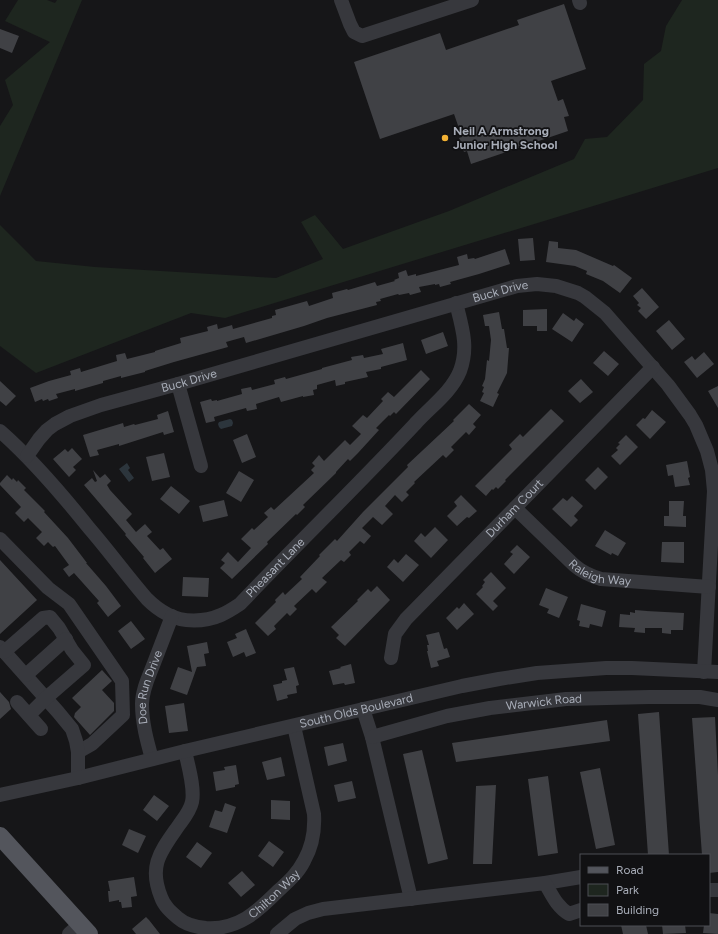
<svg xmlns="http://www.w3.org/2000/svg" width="718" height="934" font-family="Figtree,sans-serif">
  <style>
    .green { fill: #1e261f }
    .water { fill: #2c353c }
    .building { fill: #404145 }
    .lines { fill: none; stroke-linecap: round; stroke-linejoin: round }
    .minor { stroke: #37383d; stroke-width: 14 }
    .major { stroke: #53555c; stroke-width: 18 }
    .poi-dot { fill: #f2b134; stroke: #111113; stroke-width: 1.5 }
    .labels { text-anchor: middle; stroke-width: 3.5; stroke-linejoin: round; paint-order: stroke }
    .poi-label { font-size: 12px; font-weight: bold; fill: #a8adb8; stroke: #111113; text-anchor: start }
    .street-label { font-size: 12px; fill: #a8adb8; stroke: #111113 }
  </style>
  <rect width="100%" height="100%" fill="#161618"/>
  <path class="green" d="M18,0H47L55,3L57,0H82L0,196V126L13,105L5,80L50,42L5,21Z
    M682,0H718V168L225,318L191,313L36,373L0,346V225L36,261L95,267L276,278L323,259L301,222L315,215L343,249L449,211L574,159L585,139L607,137L643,100L644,64L661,51L666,26Z"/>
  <path class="water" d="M230,419L232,420L233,423L232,426L221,429L219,427L218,424L219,422Z
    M127,463L130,468L128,470L134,478L129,482L119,469Z"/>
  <path class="building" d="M564,4L586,69L551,81L558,101L563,99L569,116L564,117L568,131L471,164L467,151L464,152L459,138L462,137L454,114L380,139L354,62L440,33L446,50L519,25L517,20Z
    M0,29L19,36L12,53L0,48Z
    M533,238L535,260L520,261L518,239Z
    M549,241L558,242V248L576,250L613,266L614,265L632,278L620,293L603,281L586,274L587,271L575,266L546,262Z
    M505,249L510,264L479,274L450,282L451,284L440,287L439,284L435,285V284L419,287L421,292L410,295L409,293L399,295L398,294L380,299L381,301L376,302L377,305L327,318L304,326L246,343L244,337L226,342L228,347L174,362L145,371V372L121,378V376L103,381V383L75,391V389L56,394L58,398L49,401L48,399L43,401L42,399L35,402L30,388L49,381L71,375L70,371L80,368L81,372L117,361L116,355L125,353L127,359L155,352V351L181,343L180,338L208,331L207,327L217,324L218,329L232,325L233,329L272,318V316L276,315L275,310L307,301L309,306L333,298L332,293L347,289L348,290L375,282L377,286L395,281L394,280L399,278L398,273L406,270L408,276L416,274V276L459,265L457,257L467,254L468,259L474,258L475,259Z
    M642,288L659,307L646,319L638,311L641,308L637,305L639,303L633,296Z
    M547,309V331H537V326H523V310Z
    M499,312L502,329H504L507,348H509L507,373L497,393L499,394L493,407L480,401L484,393L482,392L484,387L482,386L485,379L487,360L489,361L491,340L489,326H485L483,315Z
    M563,313L574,321L576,318L584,324L572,342L552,329Z
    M669,320L685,339L672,350L656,331Z
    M443,332L448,346L426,354L421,340Z
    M403,343L407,360L381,367V369L366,372L368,377L345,382V384L336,386L335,380L317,385V389L313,390L314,395L303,397V396L281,402L279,397L256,404L257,409L247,411L246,408L214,417L215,421L206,423L200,402L211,399L212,401L217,400V401L242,394L241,389L251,387L252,390L275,384L274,380L285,377L286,379L322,369V368L352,360L351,357L363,355L364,358L383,354L381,349Z
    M604,351L619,364L608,376L593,363Z
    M704,352L714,364L697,378L684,362L692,356L695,360Z
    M421,370L430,379L396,414L394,412L390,416L389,415L376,428L379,430L358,453L350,461L348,459L336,472V473L303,505L305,507L297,515L296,514L267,542L268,544L232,579L220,568L225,563L221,560L228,552L238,562L251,548L241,539L252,528L254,530L268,517L264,513L271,507L274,510L314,473L311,470L315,466L312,463L319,455L324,461L345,440L350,445L361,434L352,426L363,415L367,418L383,401L381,399L388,392L394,397Z
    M581,379L593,392L580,403L568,391Z
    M0,381L16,396L6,406L0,401Z
    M718,386V408L708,391Z
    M469,404L481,415L473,424L476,427L469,435L466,432L451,447L454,450L446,458L443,455L414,482L415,483L406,492L409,495L402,502L395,495L385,506L393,514L382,525L373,517L362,528L371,536L364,544L360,541L349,552L351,555L344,562L341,560L322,578L327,582L316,593L312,589L294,606L297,609L290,616L287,613L274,626L276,629L268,636L255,623L276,602L275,600L283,592L285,595L302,579L300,577L320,556L319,555L335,539L337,541L363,512L408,467L407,465L454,421L453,420Z
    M551,409L564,421L505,480L506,481L498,489L496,487L493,490L492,489L486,496L475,486L512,449L509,445L520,434L523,437Z
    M652,410L666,422L650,439L636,425L643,418L645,419Z
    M168,411L174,432L164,435L163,432L119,446V444L97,450L99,455L90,457L83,435L123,423L124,427L134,424L135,425L158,419L157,415Z
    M247,434L256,457L242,463L233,440Z
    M626,435L638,447L620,465L611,456L618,450L616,448L620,444L618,443Z
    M72,448L82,459L73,467L76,470L69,477L53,459L65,449L68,452Z
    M164,453L170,477L152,481L146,457Z
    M687,461L690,477L688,478L690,485L675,487L673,475L668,476L666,465Z
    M598,467L608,477L595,490L585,480Z
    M93,470L100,478L105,474L111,481L107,485L110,490L132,514L126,520L136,532L145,524L152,532L147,536L160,550L163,548L172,559L155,573L143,558L144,557L125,535L126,534L84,485L92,478L95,482L97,481Z
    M239,471L254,480L241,502L226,493Z
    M7,475L12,480L13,478L17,482L18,480L26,488L24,490L45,511L44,512L68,538L87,563H86L106,586L121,606L108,617L97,603L99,601L74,573L69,577L63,569L69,565L55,546L53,547L48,542L44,546L36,538L42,532L28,518L24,522L15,513L21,507L0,485V483Z
    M171,486L190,501L179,514L160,499Z
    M461,495L477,511L469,518L467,517L457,526L447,516L457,506L454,502Z
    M572,496L583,506L574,516L578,520L571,527L552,509L563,498L567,501Z
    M224,500L228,516L203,522L199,506Z
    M669,501H684L683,516H686V527L664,526V516H669Z
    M435,527L448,540L431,558L414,541L421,533L425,537Z
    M605,530L626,543L618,556L612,553L611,555L595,546Z
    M662,542H684V563L661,562Z
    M517,545L530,557L514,574L504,564L513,554L510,552Z
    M406,554L419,565L403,582L387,567L394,559L398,563Z
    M0,560L37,600L0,634Z
    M491,572L506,588L493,601L498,606L493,611L476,594L483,587L482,586L485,582L483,580Z
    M183,577L209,578L208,597L182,596Z
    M377,586L390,600L345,646L336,638L339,635L331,627L358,601L357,600L368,589L371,592Z
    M546,588L568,597L559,618L547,613L549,609L539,605Z
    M464,603L474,614L457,630L446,618L457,607L459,609Z
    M581,604L606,611L602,627L590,624L589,628L579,626L580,621L577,620Z
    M635,610L647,611H646L684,613L683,630H671V634L662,633V628H645V633L634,632L635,628L619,627L620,614L630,615V612L635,613Z
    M131,621L145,639L131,649L118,631Z
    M246,629L256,653L246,657L244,652L233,657L227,642L237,638L235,634Z
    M439,632L444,649L447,648L450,657L437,661L439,666L431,668L427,651H428L427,645H429L426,635Z
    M207,642L209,653L204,654L206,666L197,667L187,695L170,689L178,667L192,672L187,646Z
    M351,664L355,683L345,685L344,683L333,685L329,671L341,668L340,667Z
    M294,667L299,685L296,686L297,693L287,695L288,698L277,701L273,685L282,683V681L287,680L284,669Z
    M102,670L112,681L102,690L114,703V711L90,735L74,717L75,713L81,707L72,698Z
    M0,692L9,702L11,709L0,719Z
    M184,703L188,731L169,733L165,706Z
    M659,712L669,855H648L638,714Z
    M715,717L718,775V872L709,873V855H702L692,718Z
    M607,720L610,741L456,762L452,743Z
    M343,743L347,761L328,766L324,747Z
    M422,750L448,859L428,864L403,754Z
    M281,757L285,776L267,780L262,762Z
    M236,765L239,784L235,785V787L216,791L213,772L225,770L224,767Z
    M600,768L615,845L596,849L580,772Z
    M548,776L558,853L538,856L528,779Z
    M352,781L356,798L338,802L334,785Z
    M496,785L492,864H473L476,786Z
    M154,795L169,806L157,821L143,810Z
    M271,800L290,801V820L271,819Z
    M225,803L236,807L227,833L209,827L215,810L222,812Z
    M129,829L146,836L138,853L122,845Z
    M269,841L284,852L273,867L258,856Z
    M197,842L212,853L201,868L186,857Z
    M242,871L255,885L241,897L228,883Z
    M134,877L137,896L131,897L132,907L122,908L121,902H119V900L109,902L108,891H110L108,881Z
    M709,913L718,914V934L703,933L704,925H709Z
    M146,917L149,920L160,934H136L132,929Z
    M621,925H646L648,934H623Z
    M662,925H685L686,933L663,934Z"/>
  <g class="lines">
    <g class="minor">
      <path d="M341,0L350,24L354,32L362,36L472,0"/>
      <path d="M579,0L580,3"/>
      <path d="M178,384L201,466"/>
      <path id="s1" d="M0,431C33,460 61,493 89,528C109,551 127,576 147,599C153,605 159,610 167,614C183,623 205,622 221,615C228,612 234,608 240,604C298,543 358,485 415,424C430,407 451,393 460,371C469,347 462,327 456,303"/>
      <path id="s2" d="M27,456L39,439L47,430L55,424L70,416L101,405L178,384L517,286L537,284L556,286L578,293L585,297L605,313L668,385L690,415L696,425L707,451L712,470L714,491L704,672"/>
      <path id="s3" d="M515,508L574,565C582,572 591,576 601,579L709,587"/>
      <path d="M0,539L48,588L69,604L122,681L123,715L92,744L78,752"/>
      <path d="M0,647L58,712L72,729L76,741L78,752V778"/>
      <path d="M4,652L43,618L50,617L59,628L72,650L84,665L46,698L29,715"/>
      <path id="s4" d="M391,658L395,634L406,619L653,367"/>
      <path d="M26,675L66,639"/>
      <path d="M17,702L41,729"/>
      <path d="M363,709L372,737L411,899"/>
      <path id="s5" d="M372,737L447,716L490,708L566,699L649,697H700L718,700"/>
      <path id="s6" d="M185,751C188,765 195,788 192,802C190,811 184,818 179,825C161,851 148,865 161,897C164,906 171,912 178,918C186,925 195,927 206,928C238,930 257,912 278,891C288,882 298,873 304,861C312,847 315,830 314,814L294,726"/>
      <path id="s7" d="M152,759C147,741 142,723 142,704C142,690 149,676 154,663C160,647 166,632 172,616"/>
      <path id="s8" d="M0,795L78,778L185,751L462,686L499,679L537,673L606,668H632L718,672"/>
      <path d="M545,883L581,877"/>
      <path d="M709,890H718"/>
      <path d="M69,934L80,924"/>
      <path d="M277,934L295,919L308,913L323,909L545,883C552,895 557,907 569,914L581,910"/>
    </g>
    <path class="major" d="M0,836L89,934"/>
  </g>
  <circle class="poi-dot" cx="445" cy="138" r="4"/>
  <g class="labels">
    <g class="poi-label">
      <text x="453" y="135">Neil A Armstrong<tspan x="453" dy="14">Junior High School</tspan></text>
    </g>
    <g class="street-label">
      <text dy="4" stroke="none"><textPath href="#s2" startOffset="508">Buck Drive</textPath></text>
      <text dy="4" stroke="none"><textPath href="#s2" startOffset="184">Buck Drive</textPath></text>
      <text dy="4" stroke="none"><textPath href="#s4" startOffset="198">Durham Court</textPath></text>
      <text dy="4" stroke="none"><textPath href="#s1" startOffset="377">Pheasant Lane</textPath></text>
      <text dy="4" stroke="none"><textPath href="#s3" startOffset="110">Raleigh Way</textPath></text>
      <text dy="4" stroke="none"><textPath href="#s7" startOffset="74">Doe Run Drive</textPath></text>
      <text dy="4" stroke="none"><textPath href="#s5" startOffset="176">Warwick Road</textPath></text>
      <text dy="4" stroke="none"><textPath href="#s8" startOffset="366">South Olds Boulevard</textPath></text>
      <text dy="4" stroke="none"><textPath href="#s6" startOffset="294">Chilton Way</textPath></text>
    </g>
  </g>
  <rect x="580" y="854" width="130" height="72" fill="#111113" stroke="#4d4f55"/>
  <rect x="588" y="867" width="20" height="6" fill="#53555c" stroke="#4d4f55"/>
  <text x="616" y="874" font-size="12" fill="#a8adb8">Road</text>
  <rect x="588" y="884" width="20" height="12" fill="#1e261f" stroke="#4d4f55"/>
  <text x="616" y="894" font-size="12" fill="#a8adb8">Park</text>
  <rect x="588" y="904" width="20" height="12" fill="#404145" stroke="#4d4f55"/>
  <text x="616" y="914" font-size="12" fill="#a8adb8">Building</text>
</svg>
